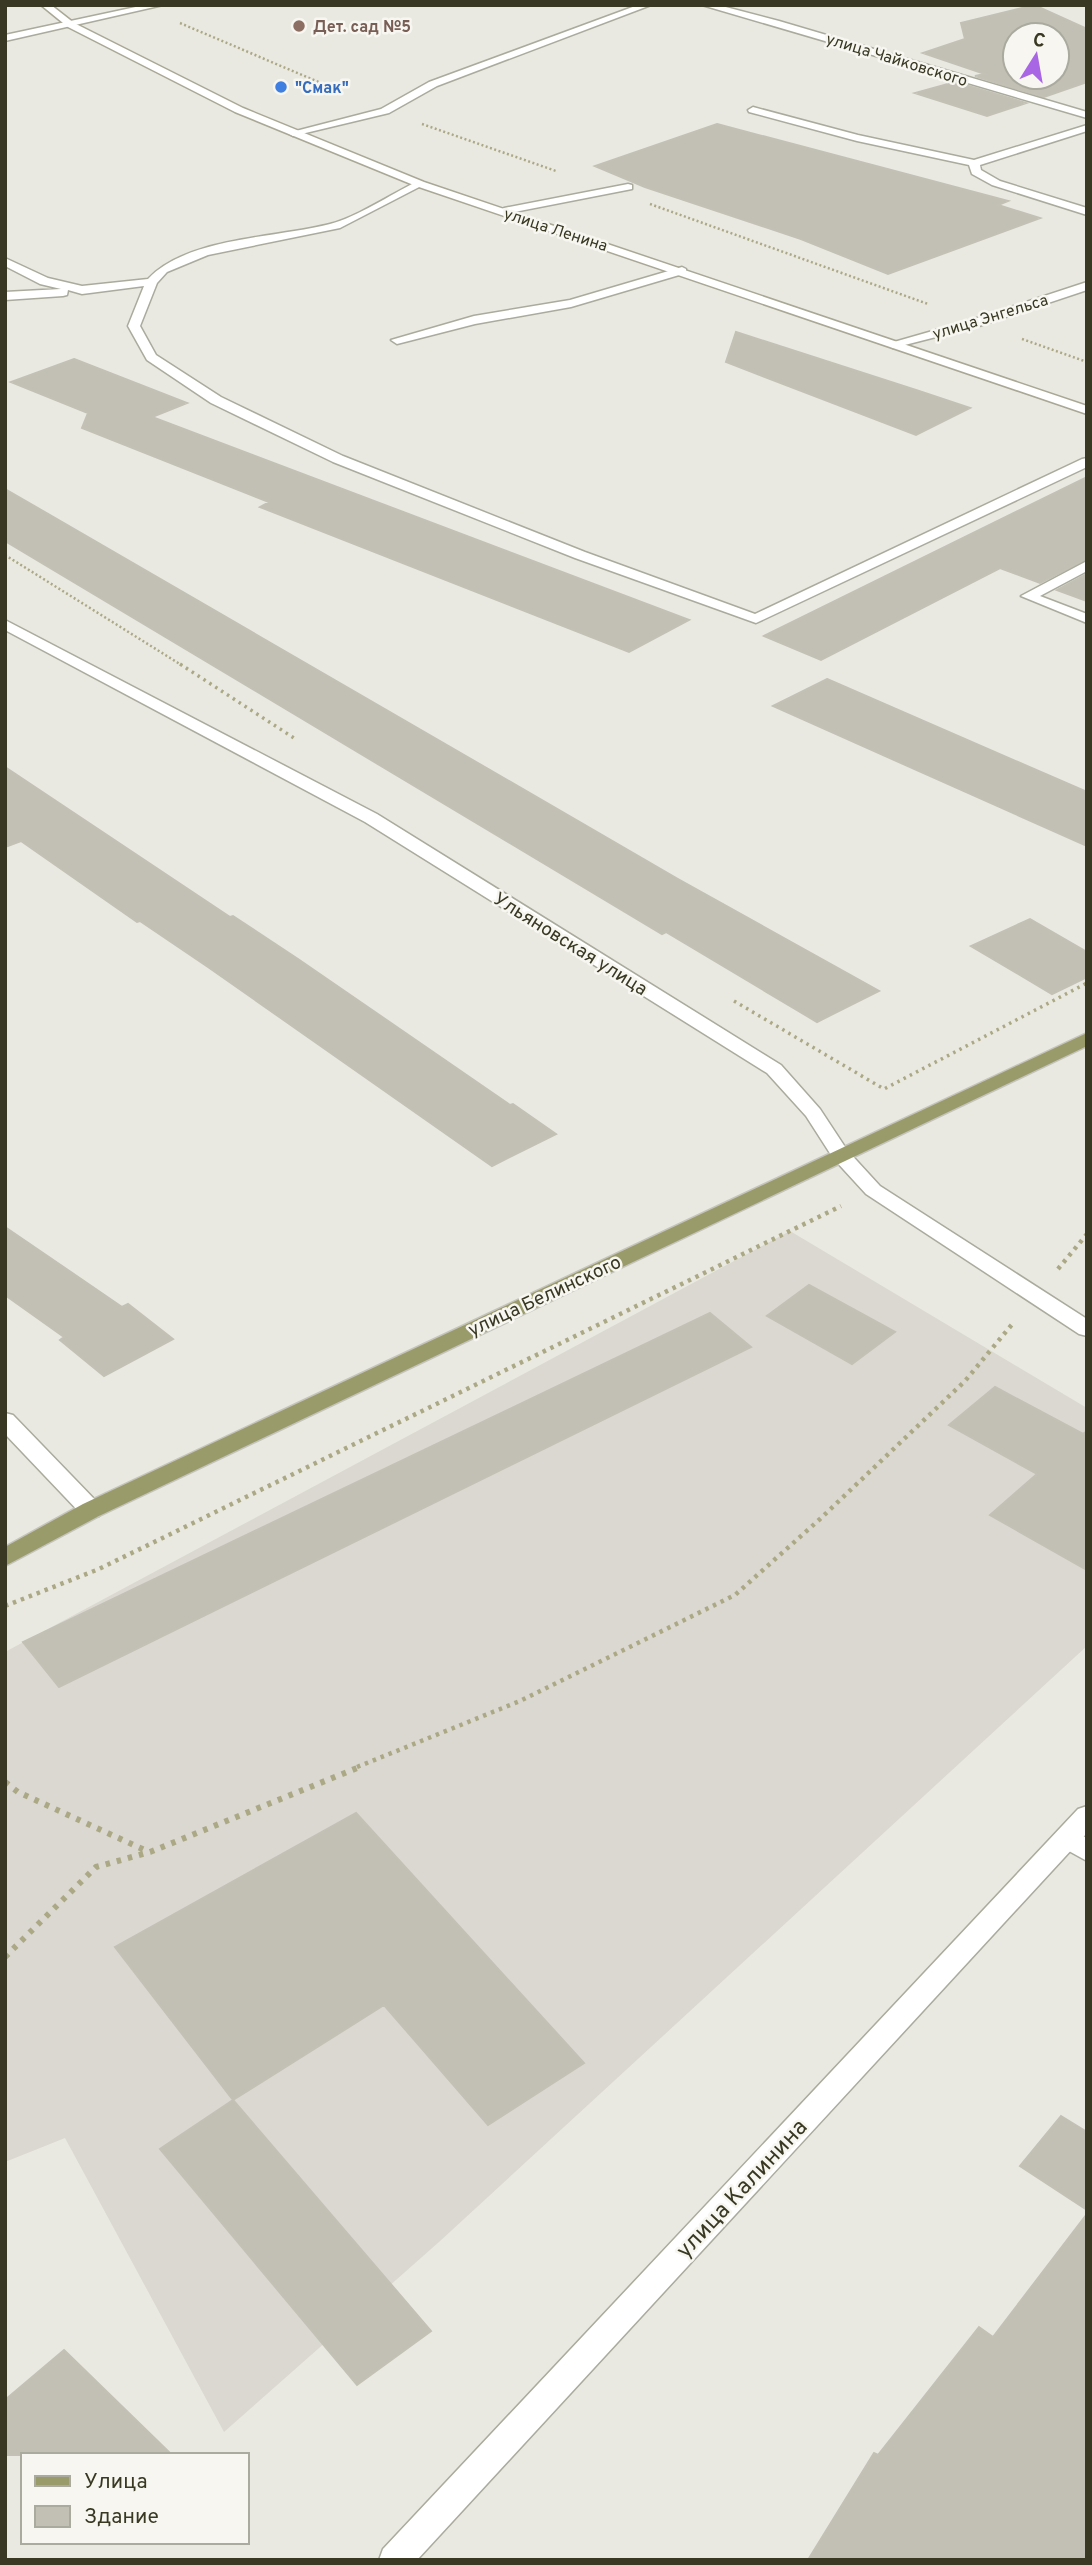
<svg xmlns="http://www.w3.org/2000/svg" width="1092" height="2565" font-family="Overpass,sans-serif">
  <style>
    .built { fill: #dad8d0 }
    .building { fill: #c2bfb4; stroke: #c3c1b5; stroke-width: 2; fill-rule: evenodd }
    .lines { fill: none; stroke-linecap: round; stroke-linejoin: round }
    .service-casing { stroke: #aaaa9d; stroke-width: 3 }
    .minor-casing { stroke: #aaaa9d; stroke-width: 3 }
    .secondary-casing { stroke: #a9a896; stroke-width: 3 }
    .primary-casing { stroke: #c4c4bd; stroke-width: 3 }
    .path-far3 { stroke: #aba985; stroke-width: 2.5; stroke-dasharray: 2 2.5; stroke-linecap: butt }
    .path-far2 { stroke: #aba985; stroke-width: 3.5; stroke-dasharray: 2.5 4.5; stroke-linecap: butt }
    .path-far1 { stroke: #aba985; stroke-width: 4.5; stroke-dasharray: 3.5 5; stroke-linecap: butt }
    .path { stroke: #aba985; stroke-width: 6; stroke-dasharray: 4.5 7; stroke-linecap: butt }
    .service { fill: #fff; fill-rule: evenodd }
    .minor { fill: #fff; fill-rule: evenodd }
    .secondary { fill: #fff; fill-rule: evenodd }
    .primary { fill: #9a9b6a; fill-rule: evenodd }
    .education-dot { fill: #8d6e63; stroke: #f7f6f1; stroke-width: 2.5 }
    .shop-dot { fill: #3f7fe0; stroke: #f7f6f1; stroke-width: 2.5 }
    .labels { text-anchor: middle; stroke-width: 5; stroke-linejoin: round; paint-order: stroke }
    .far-education-label { font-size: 16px; font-weight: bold; fill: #785e54; stroke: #f7f6f1; text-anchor: start }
    .far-street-label { font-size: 16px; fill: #393923; stroke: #f7f6f1 }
    .far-shop-label { font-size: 16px; font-weight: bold; fill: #366cbe; stroke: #f7f6f1; text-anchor: start }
    .street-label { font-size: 19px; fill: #393923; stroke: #f7f6f1 }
    .near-street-label { font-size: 23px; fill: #393923; stroke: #f7f6f1 }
  </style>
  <rect width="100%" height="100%" fill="#eae9e1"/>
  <path class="built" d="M790,1231L1087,1408V1646L439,2242L224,2432L65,2138L5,2162V1652Z"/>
  <path class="building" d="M1034,5L1087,29V82L1044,97L975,76L985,74L923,53L965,39L961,23ZM1015,35H1057V77H1015Z
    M955,82L1026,103L987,116L915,93Z
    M717,124L1008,201L998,205L1040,218L888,274L801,239L645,187L595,166Z
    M736,332L919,391L970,408L916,435L726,362Z
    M74,359L187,403L152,417L689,620L629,652L260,507L269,502L82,428L88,413L11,382Z
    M1087,477V559L1040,583L1000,568L821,660L764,636Z
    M5,489L678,879L879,991L817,1022L666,932L662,934L5,541Z
    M1087,574V601L1057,590Z
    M827,679L1087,792V846L773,706Z
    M5,767L230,917L233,916L298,959L510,1105L513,1104L556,1134L492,1166L208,967L140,921L137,922L21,841L5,847Z
    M1030,919L1087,952V977L1052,994L971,946Z
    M5,1227L122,1307L128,1304L173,1339L104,1376L60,1340L64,1337L5,1295Z
    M809,1285L895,1332L852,1364L767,1316Z
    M710,1313L751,1347L59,1687L23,1642Z
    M995,1387L1083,1434L1087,1431V1570L990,1515L1037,1474L949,1425Z
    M356,1813L584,2063L488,2125L384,2005L233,2100L115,1947Z
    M233,2100L431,2331L357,2385L160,2149Z
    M1061,2116L1087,2132V2210L1020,2166Z
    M1087,2214V2560H808L874,2453L878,2455L979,2327L993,2337Z
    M64,2350L172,2455H5V2400Z"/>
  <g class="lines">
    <g class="service-casing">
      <path id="service" d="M753,107L858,135L974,160L1087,125V131L980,165L981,170L1000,181L1087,208V215L992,185L972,174L969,165L857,141L749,112L748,110Z
        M416,182L425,184L340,228L208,255L167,272L157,283L140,326L156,355L221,397L343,456L585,552L755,614L1082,459L1087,458V467L756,623L575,558L333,462L211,403L147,360L128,326L144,286L82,294L68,290L67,295L63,296L5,300V292L61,289L40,284L5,266V258L48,278L82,286L148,279C187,237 277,238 330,224C357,217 390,195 416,182Z
        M628,184L632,185V189L504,214L498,211L504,208Z
        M682,267L686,269V273L571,307L475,324L397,344L391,340L474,316L570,300Z
        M1087,561V571L1040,596L1087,614V623L1021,596Z
        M1067,1828L1087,1838V1861L1058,1845L1054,1838L1058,1831Z"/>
    </g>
    <g class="minor-casing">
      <path id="minor" d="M145,5H163L5,41V35Z
        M638,5H651L437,86L389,113L293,136L288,133L381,109L429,82Z
        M702,5H718L779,21L1087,112V118Z
        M1087,282V290L979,326L893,348L887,344L971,320Z
        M5,620L377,814L781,1065L820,1109L847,1150L880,1186L1087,1319V1336L1079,1334L866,1194L833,1158L806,1116L767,1073L365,822L5,630Z
        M5,1413L13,1415L99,1504L103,1510L99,1516L91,1518L83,1516L5,1434Z
        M1087,1806V1833L417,2560H379L383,2549L1078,1809Z"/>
    </g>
    <g class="secondary-casing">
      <path id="secondary" d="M41,5H51L74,23L243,108L424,182L1087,406V414L416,186L235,112L68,27Z"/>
    </g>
    <g class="primary-casing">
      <path id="primary" d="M1087,1033V1046L99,1516L5,1566V1547L83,1504Z"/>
    </g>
    <path class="path-far3" d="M180,23L342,92
      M422,124L556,171
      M650,204L928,304
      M1022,339L1087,362
      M5,555L183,666"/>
    <path class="path-far2" d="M180,664L294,738
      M734,1001L884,1089L1087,983"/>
    <path class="path-far1" d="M1058,1269L1087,1234
      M5,1606L99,1569L841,1206
      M357,1767L520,1701L735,1595L820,1519L965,1381L1014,1322"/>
    <path class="path" d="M5,1782L18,1792L149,1852
      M5,1957L96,1867L150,1852L362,1766"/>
    <use href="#service" class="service"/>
    <use href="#minor" class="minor"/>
    <use href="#secondary" class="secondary"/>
    <use href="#primary" class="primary"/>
  </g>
  <circle class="education-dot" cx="299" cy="26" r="7"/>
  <circle class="shop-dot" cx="281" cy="87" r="7"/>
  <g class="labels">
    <g class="far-education-label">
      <text x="313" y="32">Дет. сад №5</text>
    </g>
    <g class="far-street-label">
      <text transform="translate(897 59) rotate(17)" y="6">улица Чайковского</text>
      <text transform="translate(556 229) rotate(18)" y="6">улица Ленина</text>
      <text transform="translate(990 316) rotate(-17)" y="6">улица Энгельса</text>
    </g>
    <g class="far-shop-label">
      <text x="295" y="93">"Смак"</text>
    </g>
    <g class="street-label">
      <text transform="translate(571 943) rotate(32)" y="7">Ульяновская улица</text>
      <text transform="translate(544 1295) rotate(-25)" y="7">улица Белинского</text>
    </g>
    <g class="near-street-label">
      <text transform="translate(741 2188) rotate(-47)" y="8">улица Калинина</text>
    </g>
  </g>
  <rect width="1092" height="2565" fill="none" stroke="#393923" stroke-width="14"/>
  <rect x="21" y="2453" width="228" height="91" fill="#f7f6f1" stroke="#abaa9f" stroke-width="2"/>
  <rect x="35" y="2476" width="35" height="10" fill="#9a9b6a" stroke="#abaa9f" stroke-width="2"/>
  <text x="84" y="2488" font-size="21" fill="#393923">Улица</text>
  <rect x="35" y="2506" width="35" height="21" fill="#c2bfb4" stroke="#abaa9f" stroke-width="2"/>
  <text x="84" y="2523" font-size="21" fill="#393923">Здание</text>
  <g transform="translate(1036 56) rotate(11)"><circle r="33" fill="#f7f6f1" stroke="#abaa9f" stroke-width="2"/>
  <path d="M0-5L12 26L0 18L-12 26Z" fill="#a966e4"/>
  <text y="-10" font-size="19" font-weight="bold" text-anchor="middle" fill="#393923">С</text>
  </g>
</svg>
